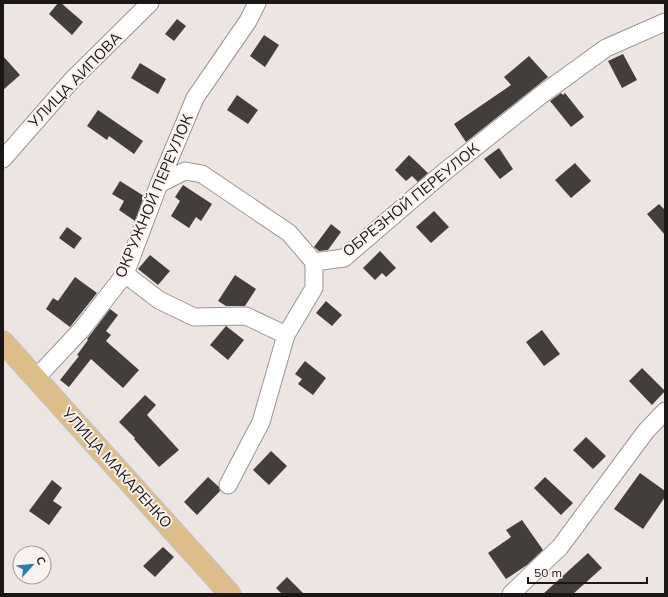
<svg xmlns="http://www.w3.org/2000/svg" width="668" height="597" font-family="Mulish,sans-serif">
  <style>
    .building { fill: #433e3b }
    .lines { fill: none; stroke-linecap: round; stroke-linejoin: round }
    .minor-casing { stroke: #9b9591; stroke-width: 19 }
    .major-casing { stroke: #c3c3c2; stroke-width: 23 }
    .minor { stroke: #fff; stroke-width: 17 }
    .major { stroke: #ddbe8b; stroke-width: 21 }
    .labels { text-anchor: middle; stroke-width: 4; stroke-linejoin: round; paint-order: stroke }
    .street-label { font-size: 15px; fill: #1a1716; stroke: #f9f2ef }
  </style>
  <rect width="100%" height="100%" fill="#ece5e2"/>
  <path class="building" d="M58,3H61L83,22L72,35L49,14Z
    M177,19L186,26L174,41L165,34Z
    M264,35L279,45L265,67L250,56Z
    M623,54L637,80L622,88L608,61Z
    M3,56L20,75L3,90Z
    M529,56L548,77L466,142L454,124L511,85L504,77Z
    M140,63L166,79L158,94L131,78Z
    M561,93L563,95L565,93L584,117L571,127L550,101Z
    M237,95L258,110L248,124L227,110Z
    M98,110L143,141L134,154L109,136L107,140L87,126Z
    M499,148L513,169L500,179L484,159Z
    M409,155L428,173L418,182L412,176L406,181L395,170Z
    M575,163L591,181L571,198L555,180Z
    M120,181L144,196L135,221L119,210L124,201L112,194Z
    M183,185L212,204L201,221L196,217L189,228L171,216L180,201L175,197Z
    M659,204L665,210V235L647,214Z
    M434,211L449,227L431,243L416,227Z
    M331,224L341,232L328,250L319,251L314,247Z
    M67,227L82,238L74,249L59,238Z
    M380,251L396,268L386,277L382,273L375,280L363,268Z
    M150,255L170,271L158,285L138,269Z
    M235,275L256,289L245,306H226L218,301Z
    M75,277L97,293L70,327L46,309L53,298L58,301Z
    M326,301L342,315L332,326L316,313Z
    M110,309L118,315L106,331L111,335L106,341L139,370L123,388L91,359L69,387L60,380L79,356L77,355L88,340L87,339Z
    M226,326L244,340L228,360L210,345Z
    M542,330L560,354L544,366L526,342Z
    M305,361L326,378L313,395L298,384L302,379L295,374Z
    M642,368L665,391L652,405L629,381Z
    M145,395L156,405L147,415L179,450L159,467L134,439L135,438L119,422Z
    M586,437L606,456L593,469L573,450Z
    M271,451L287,466L269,485L253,470Z
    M640,473L665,491V497L643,529L614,509Z
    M208,477L219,487L220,491L197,515L184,502Z
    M545,477L573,503L561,515L534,488Z
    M52,480L62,488L53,501L62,507L49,525L29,511Z
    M522,520L543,550L527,565L506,579L488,553L511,537L506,530Z
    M163,547L174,557L155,577L143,566Z
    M588,553L602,568L573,594H543Z
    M287,577L304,594H282L276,588Z"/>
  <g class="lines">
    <g class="minor-casing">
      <path id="minor" d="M3,159L72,80L150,3
        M159,184L185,171L202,174L289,233L314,262
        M125,274L159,300L194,317L246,316L286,335
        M36,378L82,329L125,274L159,184L195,98L248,21L257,3
        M228,485L261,422L286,335L314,288V262L344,258L443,173L541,95L606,48L665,22
        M511,594L560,547L646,431L665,411"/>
    </g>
    <g class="major-casing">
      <path id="major" d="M3,342L230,594"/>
    </g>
    <use href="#minor" class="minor"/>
    <use href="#major" class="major"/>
  </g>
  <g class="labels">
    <g class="street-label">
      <text transform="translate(75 80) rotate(-46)" y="5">УЛИЦА АИПОВА</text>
      <text transform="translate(154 196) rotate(-67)" y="5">ОКРУЖНОЙ ПЕРЕУЛОК</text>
      <text transform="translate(411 200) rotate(-39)" y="5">ОБРЕЗНОЙ ПЕРЕУЛОК</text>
      <text transform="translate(117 468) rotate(48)" y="5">УЛИЦА МАКАРЕНКО</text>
    </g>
  </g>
  <rect width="668" height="597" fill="none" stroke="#1a1716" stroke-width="8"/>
  <g transform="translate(32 565) rotate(63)"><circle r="19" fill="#f9f2ef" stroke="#a09a98"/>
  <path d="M0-3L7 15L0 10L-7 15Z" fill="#277ead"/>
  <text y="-6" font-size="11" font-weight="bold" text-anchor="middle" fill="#1a1716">С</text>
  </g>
  <path d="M528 577v6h119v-6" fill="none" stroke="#1a1716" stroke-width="2"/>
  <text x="534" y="577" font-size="12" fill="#1a1716" stroke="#f9f2ef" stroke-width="3" paint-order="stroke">50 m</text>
</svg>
